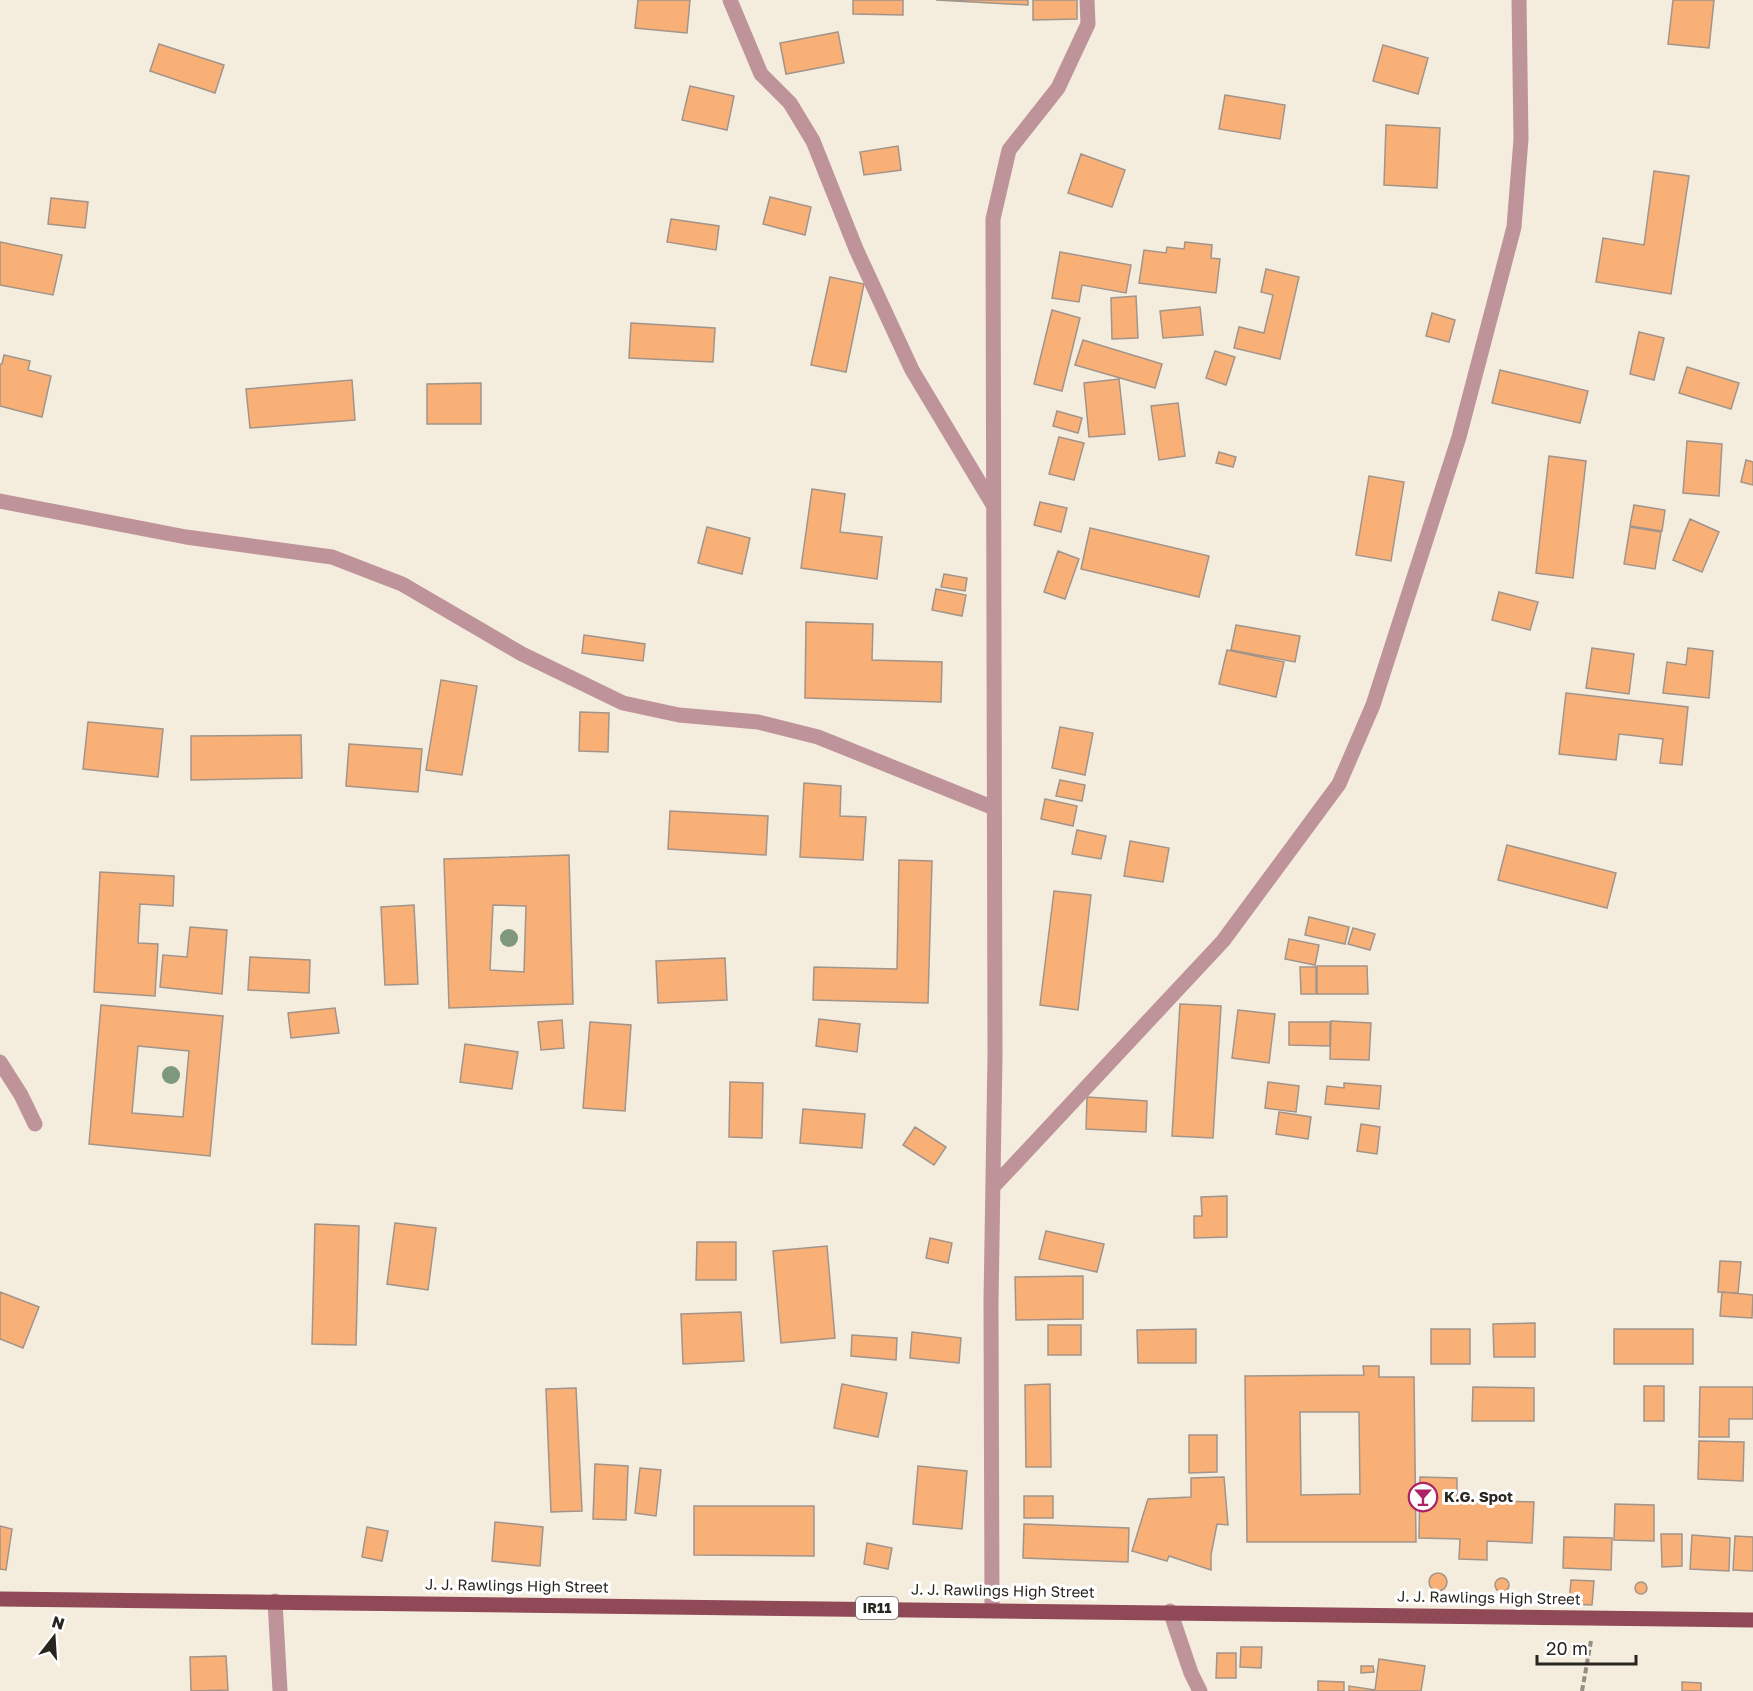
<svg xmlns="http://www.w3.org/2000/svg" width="1753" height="1691" font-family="'Golos Text',sans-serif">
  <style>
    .building { fill: #f9b077; stroke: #a2948a; stroke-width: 1.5; fill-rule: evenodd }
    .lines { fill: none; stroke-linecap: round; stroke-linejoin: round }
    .path { stroke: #948f84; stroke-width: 4; stroke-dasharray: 6 3; stroke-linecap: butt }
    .minor { stroke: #be949a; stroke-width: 15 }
    .primary { stroke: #904a57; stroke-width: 15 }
    .tree { fill: #7d987d }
    .labels { text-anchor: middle; stroke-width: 6; stroke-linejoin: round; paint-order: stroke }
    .shield { fill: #fff; stroke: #696763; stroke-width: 1.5 }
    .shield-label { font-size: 14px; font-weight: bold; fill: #292620 }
    .poi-label { font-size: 15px; font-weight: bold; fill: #292620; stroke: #fff; text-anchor: start }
    .street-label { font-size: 15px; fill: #292620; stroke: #fff }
  </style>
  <rect width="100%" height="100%" fill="#f4ecdd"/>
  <path class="building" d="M638,0H690L687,33L635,28Z
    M853,0H903V15L853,14Z
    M936,0H1028V5Z
    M1033,0H1077V19L1033,20Z
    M1673,0H1714L1709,48L1668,44Z
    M838,32L844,63L786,74L780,43Z
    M159,44L224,65L215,93L150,71Z
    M1383,45L1428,58L1418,94L1373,81Z
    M690,86L734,96L727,130L682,120Z
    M1225,95L1285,105L1280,139L1219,129Z
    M1386,125L1440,128L1437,188L1384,185Z
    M898,146L901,170L864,175L860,152Z
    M1081,154L1125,170L1112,207L1068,193Z
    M1654,171L1689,176L1671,294L1596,282L1603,238L1644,245Z
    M770,197L811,207L805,235L763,224Z
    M51,198L88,202L85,228L48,224Z
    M671,219L719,226L716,250L667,242Z
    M0,242L62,255L53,295L0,285Z
    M1185,242L1212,245L1211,258L1220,259L1216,293L1139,283L1144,250L1166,253L1167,247L1184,249Z
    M1060,252L1131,265L1126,293L1082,285L1079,302L1052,298Z
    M1266,269L1299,277L1280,359L1234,348L1239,327L1264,333L1273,295L1261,292Z
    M830,277L864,284L846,372L811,365Z
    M1136,296L1138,338L1112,339L1111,298Z
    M1200,307L1203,335L1163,338L1160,311Z
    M1052,310L1080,318L1062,391L1034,384Z
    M1432,313L1455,320L1449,342L1426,336Z
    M631,323L715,328L713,362L629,358Z
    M1639,332L1664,338L1654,380L1630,374Z
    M1083,340L1162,364L1155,388L1075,365Z
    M1215,351L1235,357L1226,385L1206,378Z
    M4,355L30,361L28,370L51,376L42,417L0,406V364H2Z
    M1687,367L1739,383L1731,409L1679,393Z
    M1500,370L1588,391L1580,423L1492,403Z
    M1119,379L1125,434L1089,437L1084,383Z
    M352,380L355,420L250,428L246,389Z
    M481,383V424H427V384Z
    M1178,403L1185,456L1159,460L1151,406Z
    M1057,411L1082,418L1078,433L1053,426Z
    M1059,437L1084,443L1074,480L1049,474Z
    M1687,441L1722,444L1719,496L1683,493Z
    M1219,452L1236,457L1233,467L1216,463Z
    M1549,456L1586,461L1573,578L1536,573Z
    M1746,460L1753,462V485L1741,482Z
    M1369,476L1404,482L1391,561L1356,555Z
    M812,489L845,494L840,532L882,537L877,579L801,568Z
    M1040,502L1067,508L1061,532L1034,525Z
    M1634,505L1665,510L1662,531L1630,526Z
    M1690,519L1719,532L1702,572L1673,560Z
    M707,527L750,538L742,574L698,563Z
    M1630,527L1661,532L1655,569L1624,564Z
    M1090,528L1209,556L1199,597L1081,569Z
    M1058,551L1079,559L1065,599L1044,592Z
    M944,574L967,578L965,591L941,587Z
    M936,589L966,595L962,616L932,610Z
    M1499,592L1538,602L1530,630L1492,620Z
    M806,622L873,624L872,660L942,662L941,702L805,698Z
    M1236,625L1300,636L1295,662L1231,650Z
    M584,635L645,644L643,661L582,653Z
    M1592,648L1634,654L1629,694L1586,688Z
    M1688,648L1713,651L1709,698L1663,693L1667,662L1686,665Z
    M1227,650L1284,662L1276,697L1219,684Z
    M441,680L477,686L462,775L426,770Z
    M1566,693L1688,707L1682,765L1660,763L1663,739L1619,734L1616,760L1559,754Z
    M580,712L609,713L608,752L579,751Z
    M88,722L163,729L158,777L83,769Z
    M1060,727L1093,733L1085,775L1052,768Z
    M301,735L302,778L191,780V736Z
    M349,744L422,749L418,792L346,786Z
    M1060,780L1085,785L1082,801L1056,796Z
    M804,783L841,786L840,816L866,817L863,860L800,857Z
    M1045,799L1077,806L1073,826L1041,819Z
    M670,811L768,816L766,855L668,849Z
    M1077,830L1106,836L1101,859L1072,854Z
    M1130,841L1169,848L1163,882L1124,876Z
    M1507,845L1616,873L1607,908L1498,880Z
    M569,855L573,1004L449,1008L444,859ZM493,905L526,906L524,972L490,970Z
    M899,860L932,861L928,1003L813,1000L814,967L897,969Z
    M100,872L174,876L173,906L140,904L138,943L158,944L155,996L94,992Z
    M1054,891L1091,895L1078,1010L1040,1005Z
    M414,905L418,984L385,985L381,907Z
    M1309,917L1349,927L1345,944L1305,935Z
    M190,927L227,930L222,994L160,987L163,955L187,957Z
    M1353,928L1375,934L1370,950L1348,944Z
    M1289,939L1319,945L1315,965L1285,959Z
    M250,957L310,960L309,993L248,990Z
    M725,958L727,1000L658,1003L656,961Z
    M1317,966H1367L1368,994H1317Z
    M1300,967H1316V994H1301Z
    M1180,1004L1221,1006L1213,1138L1172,1136Z
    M101,1005L223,1016L210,1156L89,1144ZM138,1046L189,1051L183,1117L132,1113Z
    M335,1008L339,1033L291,1038L288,1013Z
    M1238,1010L1275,1014L1269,1063L1232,1058Z
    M819,1019L860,1024L857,1052L816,1046Z
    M562,1020L564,1048L541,1050L538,1022Z
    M1331,1021L1371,1023L1369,1060L1330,1059Z
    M590,1022L631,1025L625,1111L583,1108Z
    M1289,1022H1330V1046L1289,1045Z
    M465,1044L518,1052L512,1089L460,1082Z
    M730,1082L763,1083L762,1138L729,1137Z
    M1268,1082L1299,1086L1296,1112L1265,1108Z
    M1344,1083L1381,1086L1379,1109L1325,1104L1327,1086L1344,1088Z
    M1087,1097L1147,1101L1146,1132L1086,1129Z
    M803,1109L865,1114L862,1148L800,1143Z
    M1279,1112L1311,1117L1308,1139L1276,1134Z
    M1361,1124L1380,1127L1377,1154L1357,1151Z
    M915,1127L946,1147L934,1165L903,1145Z
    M1227,1196V1237L1194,1238V1216H1202L1201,1197Z
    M395,1223L436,1228L428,1290L387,1284Z
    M315,1224L359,1226L356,1345L312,1344Z
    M1046,1231L1104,1244L1097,1272L1039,1259Z
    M930,1238L952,1243L948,1263L926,1258Z
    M697,1242H736V1280H696Z
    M827,1246L835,1338L781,1343L773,1251Z
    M1720,1261L1741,1262L1738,1293L1718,1292Z
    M1083,1276V1319L1016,1320L1015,1277Z
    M0,1292L39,1307L23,1348L0,1339Z
    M1722,1292L1753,1295L1752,1318L1720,1316Z
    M741,1312L744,1361L683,1364L681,1314Z
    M1535,1323V1357H1494L1493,1324Z
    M1048,1325H1081V1355H1048Z
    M1196,1329V1363H1138L1137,1330Z
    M1431,1329H1470V1364H1431Z
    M1614,1329H1693V1364H1614Z
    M912,1332L961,1338L959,1363L910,1358Z
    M852,1335L897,1338L896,1360L851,1356Z
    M1363,1366H1379V1377H1414L1416,1542H1247L1245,1376L1364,1375ZM1300,1412H1359L1360,1494L1301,1495Z
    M842,1384L887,1393L878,1437L834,1428Z
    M1050,1384L1051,1467H1026L1025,1385Z
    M1644,1386H1664V1421H1644Z
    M1473,1387L1534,1388V1421H1472Z
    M1700,1387H1753V1419H1729V1437H1699Z
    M576,1388L582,1511L551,1512L546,1389Z
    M1189,1435H1217V1472L1189,1473Z
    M1699,1441L1744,1442L1743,1481L1698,1479Z
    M595,1464L628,1466L626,1520L593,1519Z
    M918,1466L967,1471L962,1529L913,1524Z
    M640,1468L661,1470L656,1516L635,1513Z
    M1224,1477L1228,1525L1217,1524L1211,1555V1570L1169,1556L1167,1561L1132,1551L1148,1499L1191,1497V1478Z
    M1420,1477L1457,1478V1500L1534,1502L1532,1543L1487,1541V1560L1459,1559L1460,1539L1419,1538Z
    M1024,1496H1053V1518H1024Z
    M1615,1504L1654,1505V1541L1614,1540Z
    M694,1506H814V1556L694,1555Z
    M495,1522L543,1527L540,1566L492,1561Z
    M1024,1524L1129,1528L1128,1562L1023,1558Z
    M0,1526L12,1529L6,1570L0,1569Z
    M367,1527L388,1531L382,1561L362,1557Z
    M1661,1534H1682V1566L1662,1567Z
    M1692,1535L1730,1538L1729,1571L1690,1569Z
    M1735,1536L1753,1537V1571L1733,1570Z
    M1564,1537L1612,1538L1611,1570L1563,1568Z
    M867,1543L892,1548L888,1569L864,1564Z
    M1429 1582a9 9 0 1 1 18 0a9 9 0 1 1-18 0Z
    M1495 1585a7 7 0 1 1 14 0a7 7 0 1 1-14 0Z
    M1571,1580L1594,1581L1592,1605L1569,1604Z
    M1635 1588a6 6 0 1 1 12 0a6 6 0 1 1-12 0Z
    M1241,1647H1262L1261,1668L1240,1667Z
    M1217,1653H1236V1678H1216Z
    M226,1656L228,1690L191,1691L190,1657Z
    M1379,1659L1425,1666L1421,1691H1349V1686L1375,1690Z
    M1361,1666H1373L1374,1672L1361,1673Z
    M1318,1681L1344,1682V1691H1318Z
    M1682,1682L1701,1683V1691H1682Z"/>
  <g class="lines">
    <path class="path" d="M1582,1691L1591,1641"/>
    <path class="minor" d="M730,0L761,74L790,103L813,141L856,249L912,370L993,505
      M0,501L186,537L332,557L402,584L522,654L623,703L679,715L758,722L818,737L994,808
      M0,1062L21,1095L35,1124
      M993,1187L1223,941L1339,784L1373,705L1459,437L1514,227L1521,139L1519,0
      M275,1601L280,1691
      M992,1609L991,1302L995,1056L993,219L1009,150L1058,88L1088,24L1087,0
      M1170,1611L1191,1673L1200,1691"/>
    <path class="primary" d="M0,1599L1753,1620"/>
  </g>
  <g class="tree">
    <circle cx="509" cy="938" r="9"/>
    <circle cx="171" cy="1075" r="9"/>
  </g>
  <defs>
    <g id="bar-ring" transform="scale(1.5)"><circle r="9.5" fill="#fff" stroke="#ac2264" stroke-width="1.5"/><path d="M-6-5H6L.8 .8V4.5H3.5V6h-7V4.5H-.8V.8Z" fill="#ac2264"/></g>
  </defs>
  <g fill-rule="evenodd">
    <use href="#bar-ring" x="1423" y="1497"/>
  </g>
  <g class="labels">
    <rect class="shield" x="856" y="1597" width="42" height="22" rx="4.5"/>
    <g class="shield-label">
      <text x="877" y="1613">IR11</text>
    </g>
    <g class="poi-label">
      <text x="1444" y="1502">K.G. Spot</text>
    </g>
    <g class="street-label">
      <text transform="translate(517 1586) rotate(1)" y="5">J. J. Rawlings High Street</text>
      <text transform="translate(1003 1591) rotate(1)" y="5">J. J. Rawlings High Street</text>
      <text transform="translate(1489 1598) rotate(1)" y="5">J. J. Rawlings High Street</text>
    </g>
  </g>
  <g transform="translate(54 1637) rotate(17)" stroke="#ffffff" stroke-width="4.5" paint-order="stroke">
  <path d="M0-4.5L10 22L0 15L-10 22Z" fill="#292620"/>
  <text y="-9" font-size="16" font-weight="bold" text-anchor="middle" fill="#292620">N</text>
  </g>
  <path d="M1537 1655v9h99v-9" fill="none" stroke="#292620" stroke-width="3"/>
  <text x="1546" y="1655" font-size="18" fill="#292620" stroke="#ffffff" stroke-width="4.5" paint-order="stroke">20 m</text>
</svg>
